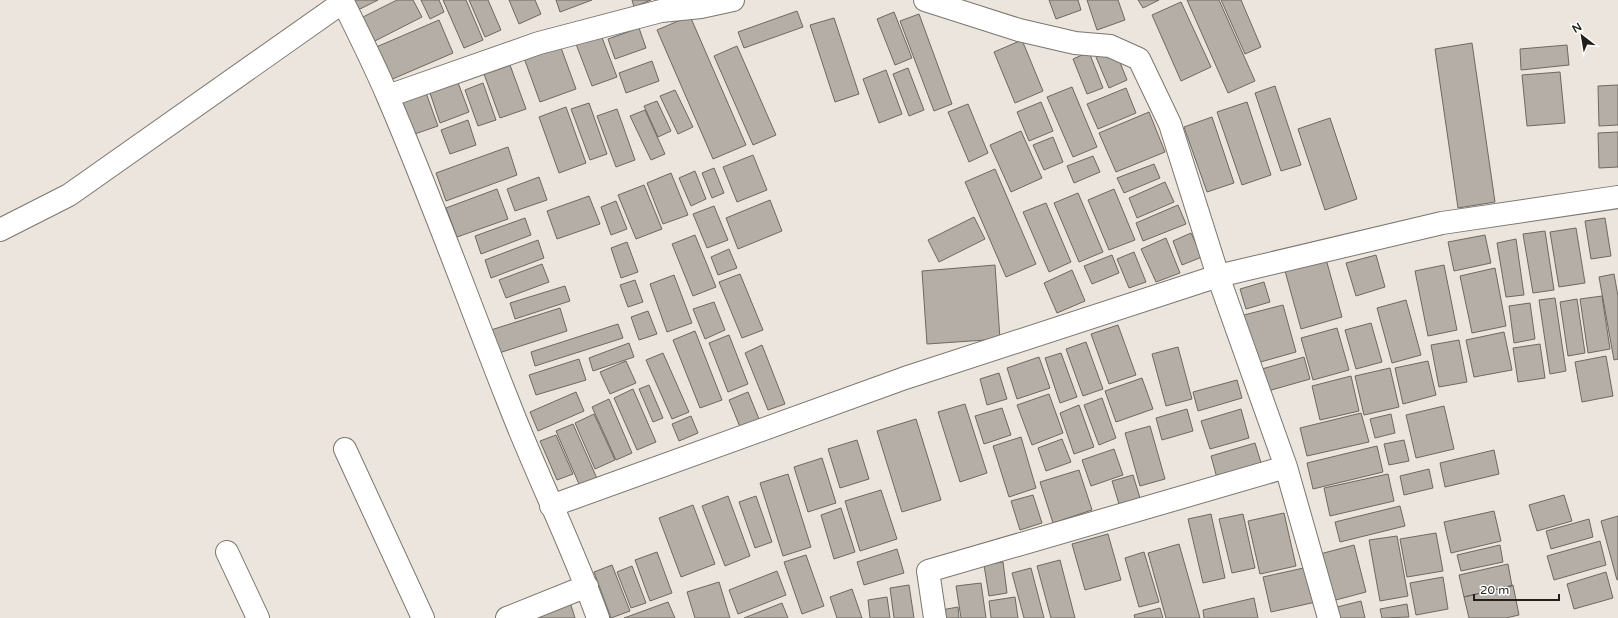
<svg xmlns="http://www.w3.org/2000/svg" width="1618" height="618" font-family="'Varela Round',sans-serif">
  <style>
    .building { fill: #b4aea6; stroke: #6e6861 }
    .lines { fill: none; stroke-linecap: round; stroke-linejoin: round }
    .minor-casing { stroke: #7b766e; stroke-width: 24 }
    .minor { stroke: #fff; stroke-width: 22 }
  </style>
  <rect width="100%" height="100%" fill="#ece5dd"/>
  <path class="building" d="M350,0H378L356,11Z
    M397,0H413L422,17L371,43L359,19Z
    M421,0H439L444,12L430,19Z
    M443,0H466L483,40L464,48Z
    M469,0H488L501,30L485,37Z
    M509,0H535L541,14L519,24Z
    M556,0H592L560,12Z
    M632,0H651L634,7Z
    M1049,0H1078L1081,10L1056,19Z
    M1087,0H1118L1125,20L1097,30Z
    M1138,0H1159L1143,8Z
    M1187,0H1219L1255,81L1228,93Z
    M1221,0H1241L1261,47L1245,54Z
    M1181,2L1211,67L1181,81L1152,15Z
    M797,11L803,27L744,48L738,32Z
    M894,12L912,58L895,65L877,19Z
    M919,14L952,104L934,111L900,21Z
    M690,16L746,145L713,159L657,30Z
    M834,18L859,94L835,102L810,25Z
    M439,20L453,53L388,81L374,48Z
    M639,28L646,48L615,59L608,39Z
    M601,35L617,77L592,86L576,44Z
    M1022,40L1043,91L1015,103L994,52Z
    M1472,43L1495,202L1458,208L1435,49Z
    M560,45L576,89L540,102L524,58Z
    M1567,45L1569,65L1521,70L1520,49Z
    M737,46L776,135L753,145L714,56Z
    M1115,50L1127,80L1109,88L1096,57Z
    M1089,52L1103,88L1087,94L1073,59Z
    M652,61L659,81L626,93L619,73Z
    M510,65L526,109L500,118L484,74Z
    M908,68L924,110L909,116L893,74Z
    M886,70L902,114L879,123L863,79Z
    M1560,72L1565,123L1527,126L1522,75Z
    M457,80L469,112L440,123L429,90Z
    M483,83L496,120L478,126L465,90Z
    M1618,85V125L1599,126L1598,86Z
    M1275,86L1301,165L1281,171L1255,93Z
    M1072,87L1097,147L1073,157L1047,97Z
    M1126,88L1136,113L1098,129L1087,104Z
    M425,90L438,126L406,137L393,101Z
    M675,90L693,127L678,134L660,96Z
    M657,101L671,131L658,137L644,106Z
    M1041,102L1053,131L1029,141L1017,112Z
    M1247,102L1271,175L1242,185L1217,112Z
    M589,103L607,154L590,160L571,109Z
    M968,104L988,153L969,162L948,112Z
    M566,107L586,163L559,173L539,117Z
    M617,109L635,160L616,167L597,116Z
    M645,110L665,154L651,160L630,116Z
    M1149,112L1165,152L1116,172L1099,133Z
    M1212,117L1234,183L1207,192L1184,127Z
    M1330,118L1357,199L1325,210L1298,129Z
    M468,120L476,145L450,154L441,130Z
    M1021,131L1042,178L1011,192L990,145Z
    M1618,132V167L1599,168L1598,133Z
    M1053,137L1063,162L1044,170L1033,145Z
    M508,147L517,175L446,201L436,173Z
    M753,155L767,190L737,202L723,167Z
    M1093,156L1100,172L1074,183L1067,166Z
    M1154,164L1160,178L1124,193L1117,178Z
    M714,168L724,193L712,198L702,173Z
    M995,169L1036,264L1006,277L965,182Z
    M695,171L706,199L691,206L679,178Z
    M671,173L688,215L663,224L647,183Z
    M539,177L547,200L515,211L507,189Z
    M1165,182L1174,202L1137,218L1129,198Z
    M644,185L662,229L636,239L618,195Z
    M497,189L508,219L457,237L446,208Z
    M1114,189L1135,240L1109,250L1088,200Z
    M1078,193L1103,252L1079,262L1054,203Z
    M589,196L600,224L557,239L547,211Z
    M770,200L782,231L738,249L726,218Z
    M616,201L627,229L611,235L601,207Z
    M1046,203L1071,262L1049,272L1023,212Z
    M1178,205L1186,224L1143,241L1136,223Z
    M714,206L728,240L707,248L693,214Z
    M974,217L985,239L939,262L928,240Z
    M525,218L531,235L481,254L475,236Z
    M1605,218L1611,256L1591,259L1585,221Z
    M1576,228L1585,283L1559,287L1550,232Z
    M1545,231L1554,290L1533,293L1523,234Z
    M1191,233L1202,257L1182,265L1173,241Z
    M695,235L716,287L693,296L672,244Z
    M1485,235L1491,263L1454,271L1448,242Z
    M1166,238L1180,273L1156,282L1141,249Z
    M1516,239L1524,295L1506,297L1497,243Z
    M538,240L544,258L491,278L485,260Z
    M627,242L638,272L621,278L611,248Z
    M729,249L737,268L718,275L711,257Z
    M1134,252L1146,282L1129,288L1117,259Z
    M1112,255L1119,273L1092,284L1084,266Z
    M1376,255L1385,287L1356,296L1346,263Z
    M1326,259L1342,317L1301,329L1285,271Z
    M542,264L549,282L506,298L499,280Z
    M995,265L1000,339L927,344L922,271Z
    M1444,265L1457,330L1428,336L1415,271Z
    M1495,268L1506,326L1472,333L1460,276Z
    M1072,270L1085,301L1057,313L1044,283Z
    M740,274L763,330L742,338L719,282Z
    M1614,274L1618,296V359L1614,360L1599,277Z
    M674,275L692,323L667,332L650,284Z
    M635,280L643,302L628,307L620,285Z
    M1264,282L1270,302L1246,309L1240,289Z
    M565,286L570,301L515,319L510,303Z
    M1602,296L1610,349L1588,353L1580,299Z
    M1555,298L1566,371L1550,374L1539,300Z
    M1577,299L1585,353L1568,356L1560,302Z
    M1406,300L1421,355L1392,363L1377,308Z
    M714,302L725,330L705,339L693,309Z
    M1530,303L1535,339L1514,343L1509,306Z
    M1283,305L1296,352L1257,363L1244,315Z
    M560,308L567,331L499,353L491,330Z
    M648,311L657,334L639,340L631,317Z
    M1371,323L1382,362L1356,369L1345,330Z
    M618,324L623,338L535,366L531,352Z
    M1118,325L1136,375L1109,384L1091,334Z
    M1337,328L1349,370L1313,380L1301,338Z
    M695,331L722,400L700,408L673,340Z
    M1504,332L1512,370L1474,377L1466,340Z
    M729,335L748,384L728,392L709,343Z
    M1459,340L1467,382L1439,387L1431,345Z
    M1086,342L1103,389L1083,396L1066,349Z
    M629,343L634,357L593,371L589,358Z
    M1540,344L1545,378L1518,382L1513,348Z
    M762,345L785,404L768,410L745,353Z
    M1178,347L1192,399L1166,406L1152,354Z
    M663,353L689,412L672,419L646,360Z
    M1061,353L1077,397L1060,403L1045,358Z
    M1606,356L1613,396L1582,402L1575,362Z
    M1039,357L1050,388L1017,399L1007,368Z
    M1304,357L1310,379L1268,391L1262,369Z
    M579,359L586,380L536,395L529,375Z
    M626,361L636,383L610,394L600,372Z
    M1428,361L1436,395L1403,404L1395,368Z
    M1390,368L1399,407L1364,415L1355,376Z
    M999,373L1007,399L987,405L980,379Z
    M1351,376L1359,411L1320,420L1312,386Z
    M1142,378L1153,409L1116,422L1105,391Z
    M1237,380L1242,398L1198,411L1193,392Z
    M649,385L663,418L653,422L639,389Z
    M633,389L656,442L637,450L614,398Z
    M576,392L584,411L538,431L530,412Z
    M748,392L759,419L740,427L729,400Z
    M1049,394L1063,433L1032,445L1017,405Z
    M1102,398L1116,438L1099,445L1084,405Z
    M609,399L632,453L616,460L592,407Z
    M965,404L987,473L960,482L938,412Z
    M1079,405L1094,447L1074,454L1060,413Z
    M1444,406L1454,449L1416,458L1406,415Z
    M1002,408L1011,435L984,444L975,416Z
    M1187,409L1193,431L1162,440L1156,418Z
    M1241,409L1249,438L1210,449L1201,421Z
    M1361,413L1369,442L1307,456L1300,428Z
    M594,414L615,460L595,469L575,423Z
    M1391,414L1395,433L1375,438L1370,419Z
    M691,416L698,433L679,441L672,424Z
    M916,419L941,500L902,512L877,431Z
    M573,424L599,483L582,491L556,431Z
    M1150,426L1165,479L1140,486L1125,433Z
    M556,435L573,474L557,480L540,441Z
    M1021,437L1036,488L1009,497L993,446Z
    M1062,439L1071,462L1046,471L1038,448Z
    M857,440L869,479L840,488L828,449Z
    M1404,440L1409,461L1389,465L1384,444Z
    M1255,443L1262,466L1217,478L1211,456Z
    M1377,446L1383,472L1313,489L1307,463Z
    M1114,449L1123,475L1091,486L1082,460Z
    M1494,450L1499,474L1445,487L1440,463Z
    M822,458L836,503L808,512L794,467Z
    M1429,469L1433,488L1404,495L1400,476Z
    M1079,470L1092,510L1053,523L1040,482Z
    M788,474L811,547L783,556L760,483Z
    M1388,474L1394,501L1330,516L1324,488Z
    M1133,475L1140,498L1119,504L1112,481Z
    M881,490L897,539L860,551L845,501Z
    M1033,495L1042,523L1020,530L1011,501Z
    M1564,495L1572,521L1537,531L1529,505Z
    M728,496L750,556L725,566L702,506Z
    M756,496L772,542L755,548L739,502Z
    M693,505L715,564L681,577L659,518Z
    M1400,506L1405,526L1340,542L1335,522Z
    M841,508L855,552L834,559L821,515Z
    M1494,511L1501,541L1451,553L1444,522Z
    M1284,513L1296,566L1260,574L1248,521Z
    M1211,514L1225,578L1203,583L1188,519Z
    M1243,514L1255,568L1232,573L1219,519Z
    M1618,516V580H1617L1601,521Z
    M1589,519L1593,537L1551,549L1546,531Z
    M1436,533L1443,571L1407,577L1400,539Z
    M1108,534L1121,580L1085,590L1072,544Z
    M1397,536L1408,596L1380,601L1369,540Z
    M1600,541L1606,565L1554,580L1547,556Z
    M1179,544L1200,618H1166L1148,553Z
    M1354,545L1366,592L1332,601L1320,554Z
    M1500,545L1503,562L1461,571L1457,555Z
    M897,549L904,573L864,585L857,562Z
    M657,552L672,593L650,601L635,560Z
    M1144,552L1159,602L1139,607L1125,558Z
    M806,555L824,606L802,614L784,562Z
    M1060,560L1075,618H1051L1037,566Z
    M1003,562L1007,593L989,596L984,565Z
    M1508,564L1512,586L1464,597L1459,575Z
    M612,565L630,611L611,618L594,572Z
    M632,566L646,603L631,608L617,572Z
    M1308,567L1316,602L1271,612L1263,577Z
    M1031,568L1044,618H1024L1012,573Z
    M777,571L786,595L738,614L729,590Z
    M1606,572L1613,598L1574,609L1567,584Z
    M1443,577L1448,609L1416,615L1410,583Z
    M719,582L730,618H695L687,592Z
    M981,583L986,618H961L956,586Z
    M909,585L914,618H894L890,588Z
    M1513,585L1519,615L1506,618H1469L1464,597Z
    M852,589L862,618H837L830,597Z
    M887,597L890,618H870L868,600Z
    M1015,597L1018,618H991L989,601Z
    M1254,598L1258,618H1204L1203,610Z
    M1361,601L1365,618H1339L1337,607Z
    M570,602L575,618H528Z
    M668,602L675,618H624Z
    M782,603L788,618H744Z
    M1407,604L1409,617L1382,618L1380,609Z
    M958,607L959,618H937L936,611Z
    M1160,608L1163,618H1135L1134,615Z"/>
  <g class="lines">
    <g class="minor-casing">
      <path id="minor" d="M342,0C358,32 374,64 388,97C431,197 468,300 508,401C536,474 572,545 598,618
        M925,0L1019,30L1075,43L1110,46L1139,59L1170,124L1218,276L1286,467L1329,618
        M388,96L539,43L661,11L701,7L733,0
        M0,230L69,195L343,2
        M345,449L423,618
        M551,506L905,378L1218,276L1442,223L1618,197
        M227,552L258,618
        M507,618L587,586
        M935,618L928,571L1286,467"/>
    </g>
    <use href="#minor" class="minor"/>
  </g>
  <g transform="translate(1582 36) rotate(329)" stroke="#ffffff" stroke-width="3" paint-order="stroke">
  <path d="M0-3L7 15L0 10L-7 15Z" fill="#211f1c"/>
  <text y="-6" font-size="11" font-weight="bold" text-anchor="middle" fill="#211f1c">N</text>
  </g>
  <path d="M1474 594v6h85v-6" fill="none" stroke="#211f1c" stroke-width="2"/>
  <text x="1480" y="594" font-size="12" fill="#211f1c" stroke="#ffffff" stroke-width="3" paint-order="stroke">20 m</text>
</svg>
